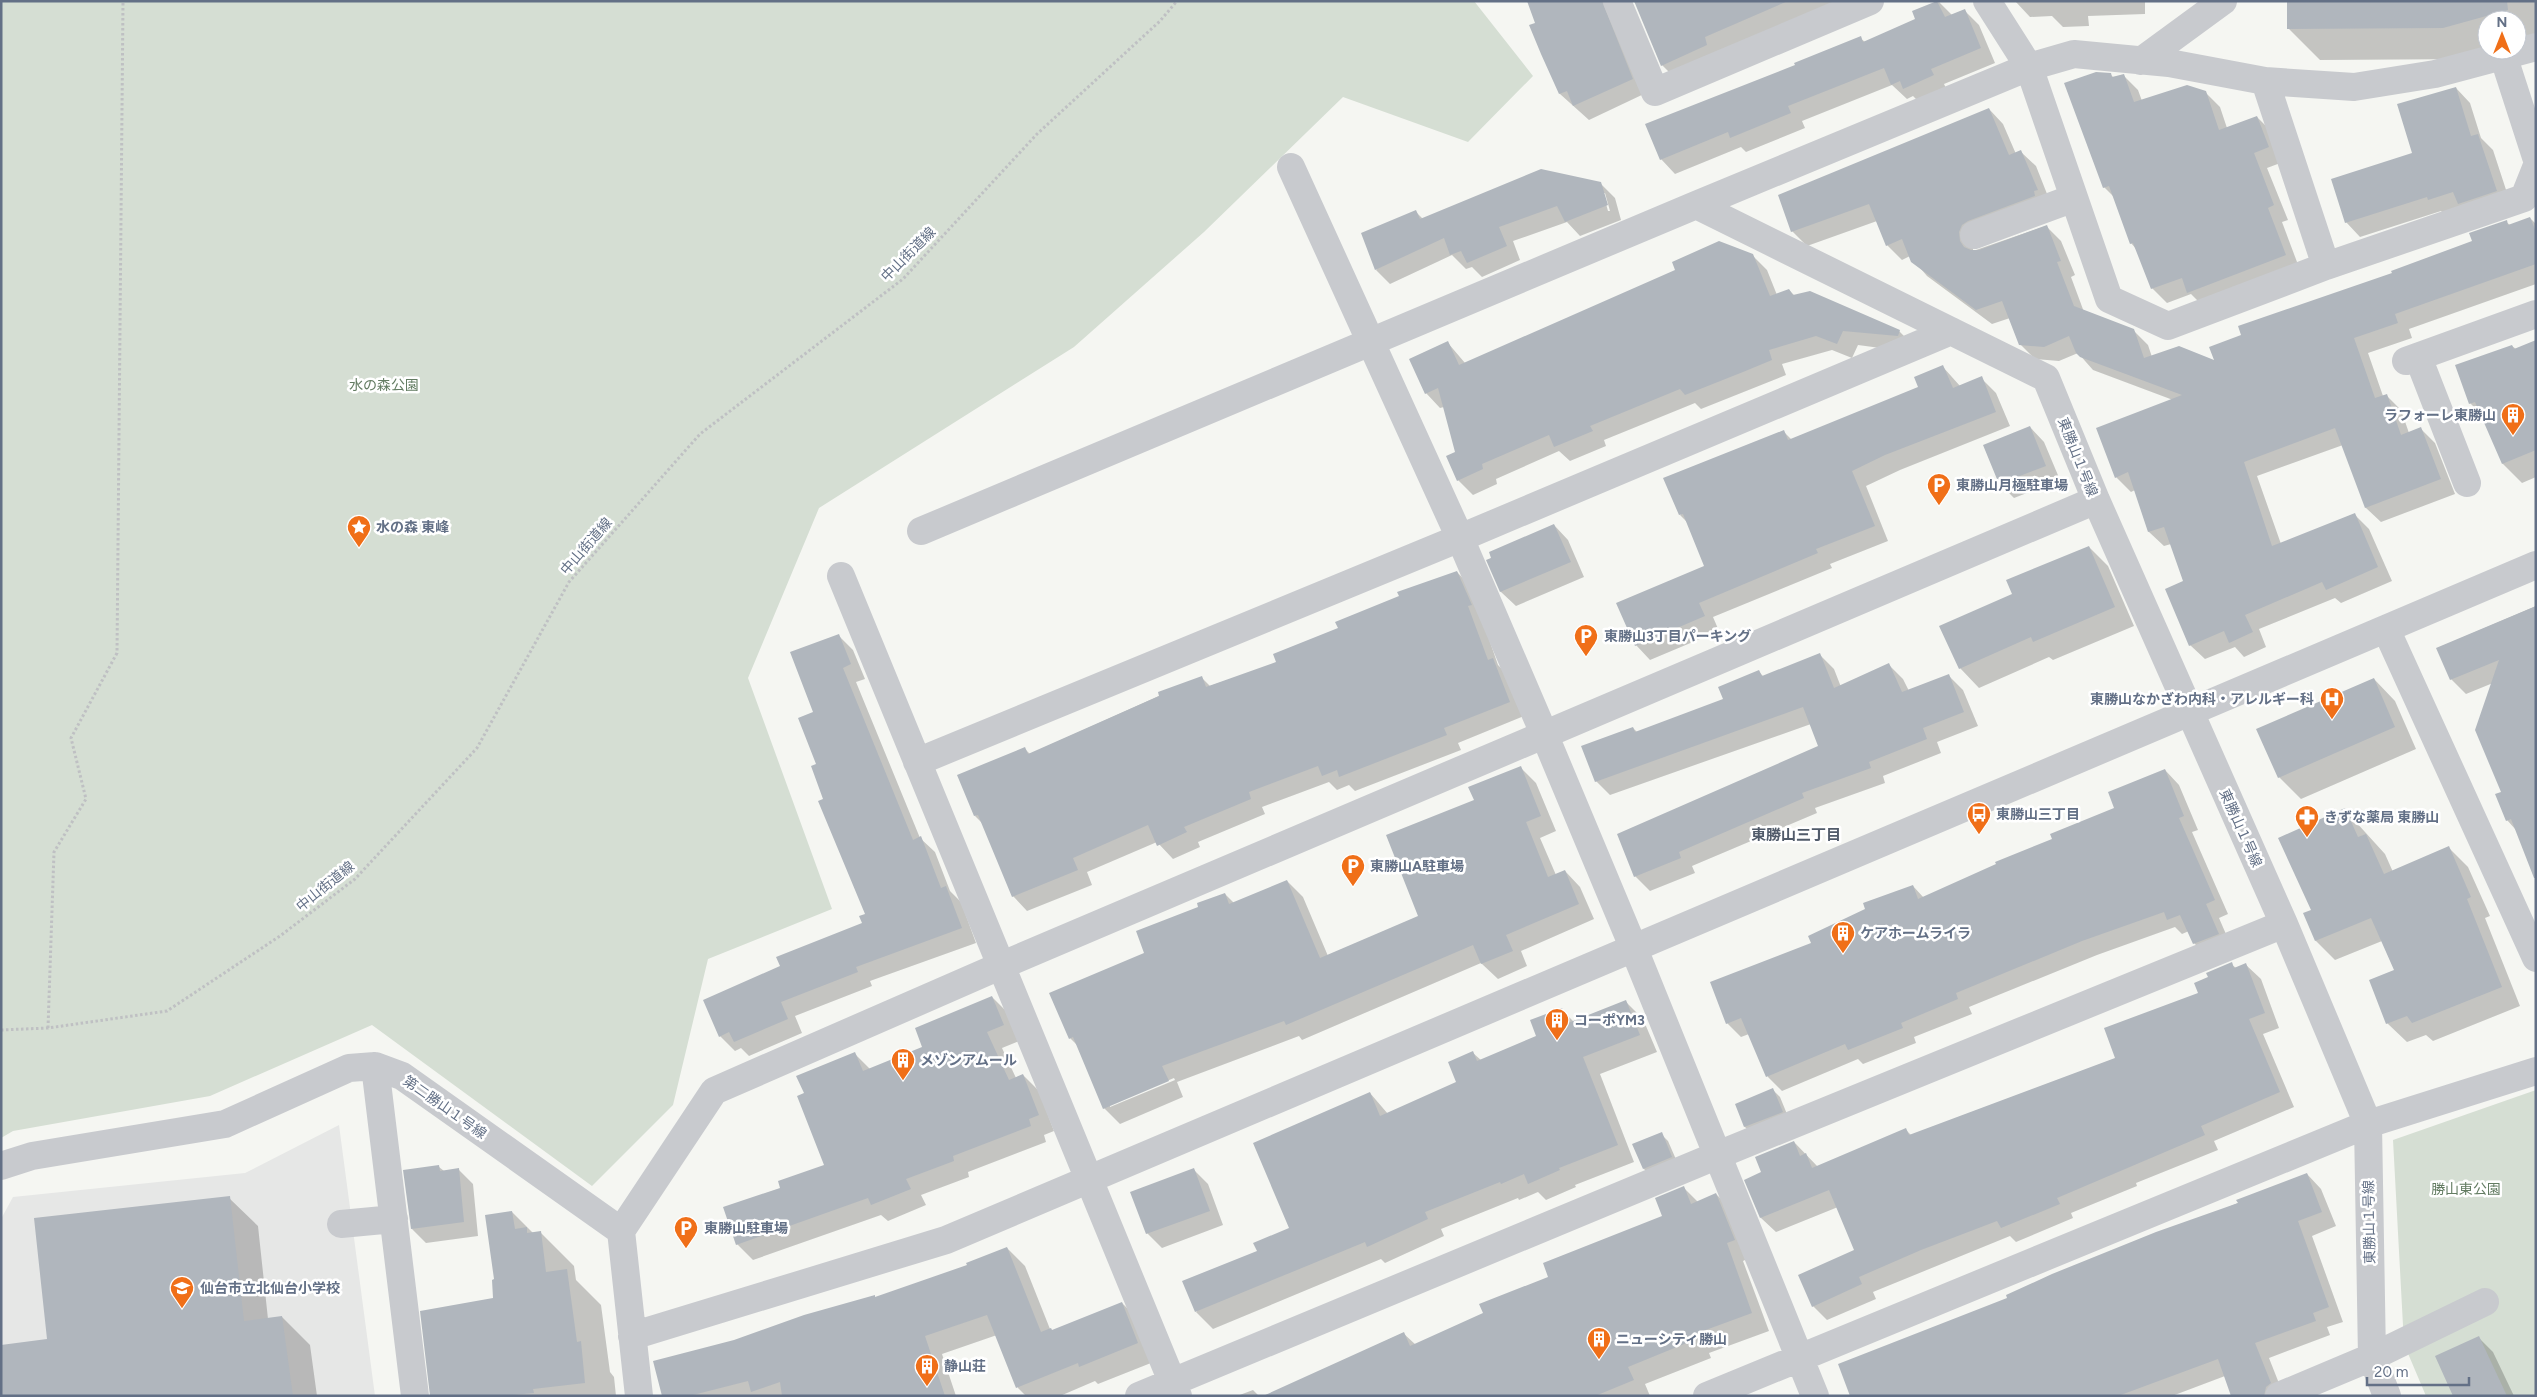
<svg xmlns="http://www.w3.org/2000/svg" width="2537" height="1397" font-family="Figtree,'Noto Sans JP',sans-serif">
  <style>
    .built { fill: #e6e7e6 }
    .green { fill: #d5ded3 }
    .shadow { fill: #0003; fill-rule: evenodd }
    .building { fill: #b0b6bd }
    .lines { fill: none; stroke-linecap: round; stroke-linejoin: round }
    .path { stroke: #bfc0c3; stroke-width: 3; stroke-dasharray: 2.5 2.5; stroke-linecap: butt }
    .minor { stroke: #c8cace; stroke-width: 28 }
    .labels { text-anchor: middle; stroke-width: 5; stroke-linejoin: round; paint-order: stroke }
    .street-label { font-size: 14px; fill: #637086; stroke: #fff }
    .park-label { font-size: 14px; fill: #637c62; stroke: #fff }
    .poi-label { font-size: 14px; font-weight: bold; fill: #637086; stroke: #fff; text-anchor: start }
    .neighbourhood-label { font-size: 15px; font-weight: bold; fill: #515b6a; stroke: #fff }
  </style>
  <rect width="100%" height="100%" fill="#f5f6f2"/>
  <path class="built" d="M339,1125L375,1396H1V1219L13,1197L245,1173Z"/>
  <path class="green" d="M1,1H1474L1533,76L1468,142L1343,97L1204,232L1074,347L819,508L748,678L832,909L708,959L673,1105L592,1186L372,1025L210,1096L13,1131L1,1138Z
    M2536,1090V1396H2426L2404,1344L2393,1140Z"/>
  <path class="shadow" d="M1528,1H1625L1646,93L1589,120L1560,94L1542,54L1537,23Z
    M1635,1H1842L1677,80L1662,65Z
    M2015,1H2145V14L2088,16L2089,26L2063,27L2052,16L2030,17Z
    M2288,1H2536V43L2517,48V20H2487V50L2475,59L2320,60L2288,28Z
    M1939,2L1952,15L1964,10L1979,25L1995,63L1944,84L1947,90L1919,102L1913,96L1907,99L1892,85L1802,121L1805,128L1746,152L1741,147L1675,174L1661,159L1797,66L1860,38L1865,42L1917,19L1914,12Z
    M2110,74L2114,78L2124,76L2138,90L2142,101L2205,92L2220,107L2227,128L2257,117L2272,132L2283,162L2267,168L2288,220L2282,222L2300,270L2203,306L2191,294L2167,303L2152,288L2137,250L2131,243L2115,198L2104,187Z
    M2456,88L2470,103L2481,138L2493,150L2511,205L2444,214L2441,211L2360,237L2346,222L2413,154Z
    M1989,109L2003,124L2016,154L2021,152L2036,166L2051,204L1973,247V251L2046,226L2061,241L2075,275L2071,277L2084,312L2133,330L2148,345L2152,357L2216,362L2394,274L2473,242L2506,222L2510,225L2530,218L2536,224V284L2409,329L2412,338L2368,353L2383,396L2386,395L2401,410L2409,433L2421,429L2435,443L2455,494L2381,522L2366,508L2343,445L2257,476L2281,544L2354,514L2369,529L2392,581L2341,603L2335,598L2259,629L2266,647L2244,657L2235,647L2205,659L2190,645L2184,582L2171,544L2164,546L2149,532L2135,490L2131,492L2116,477L2173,400L2093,370L2078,353L2059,361L2035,359L2020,344L2010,318L1992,324L1927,276L1910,256L1902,260L1887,245L1877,221L1807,246L1792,231Z
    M1600,183L1615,198L1621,220L1580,236L1567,222L1513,241L1520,260L1482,277L1472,267L1466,269L1452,255L1390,284L1376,270L1416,212L1423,219ZM1603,193H1605L1610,211H1608Z
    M1752,255L1767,270L1777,295L1789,290L1795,296L1899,331L1914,346L1910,352L1858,345L1852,358L1832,350L1782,364L1786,375L1701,409L1695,403L1604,440L1606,446L1570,461L1559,451L1496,479L1497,484L1473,495L1458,480L1456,453L1444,407L1440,408L1426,393L1448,343L1465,363Z
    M2536,341V477L2522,483L2503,464L2483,416L2470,403L2512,346L2516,349Z
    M1943,367L1960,386L1981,378L1996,393L2010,426L1900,470L1866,486L1888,541L1830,564L1832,568L1713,617L1719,631L1650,660L1636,645L1706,567L1687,522L1680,515L1783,431L1792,440L1920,387Z
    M2030,427L2044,442L2060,480L2014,498L2000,484L1984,446Z
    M1554,525L1568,540L1584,577L1516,606L1501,592L1488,560Z
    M2089,547L2108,566L2134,626L2053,660L2049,657L1979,688L1960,668L2013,594Z
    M1457,572L1471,587L1498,665L1507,674L1524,716L1458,743L1461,750L1355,791L1349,785L1337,790L1329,782L1262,807L1265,814L1198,842L1200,847L1173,859L1157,842L1087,872L1092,885L1027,911L1013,896L983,824L975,816L1024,748L1030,754L1201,677L1210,686L1278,663L1340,629Z
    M2536,606V874L2516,830L2507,820L2493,683L2466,694L2451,679L2438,648Z
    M838,635L853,650L865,679L856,682L920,838L935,852L950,891L961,902L976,943L870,981L872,986L795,1016L802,1033L749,1056L741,1048L735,1051L720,1036L781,967L864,923L866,915L824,800L818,765L815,713Z
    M1819,654L1834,669L1841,687L1889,665L1903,679L1909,691L1949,676L1963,690L1978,726L1937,742L1941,753L1883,776L1885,783L1815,808L1817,813L1692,866L1695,873L1650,891L1635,876L1820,747L1811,724L1610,795L1596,781L1633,728L1637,732L1724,700L1759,672L1764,677Z
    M2374,679L2395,701L2416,749L2301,799L2279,777Z
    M1521,768L1536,783L1556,831L1540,838L1556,875L1565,871L1580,887L1594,919L1521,951L1527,966L1498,979L1481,963L1302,1040L1299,1036L1177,1082L1183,1097L1120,1124L1104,1108L1077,1045L1070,1038L1146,953L1200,907L1225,894L1234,903L1287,881L1303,897L1328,956L1420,917L1475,801ZM1174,1078L1175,1080L1110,1107V1105Z
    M2165,770L2179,785L2198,830L2192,832L2228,914L2219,918L2232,948L2209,958L2194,943L2189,931L2182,934L2175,927L2097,955L1969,1007L1972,1014L1914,1037L1916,1043L1863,1064L1858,1059L1782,1091L1768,1077L1749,1034L1741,1037L1727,1023L1813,944L1913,886L1924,898L2053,840L2116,808Z
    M2345,810L2385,854L2393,872L2449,848L2468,867L2490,916L2485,918L2520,1006L2433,1041L2426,1035L2407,1042L2387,1023L2395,971L2382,941L2335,960L2316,941L2305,914L2313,910Z
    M2231,964L2236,968L2246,965L2261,979L2279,1028L2263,1034L2294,1107L2214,1141L2218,1150L2136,1183L2137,1186L2071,1213L2073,1218L2016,1242L2010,1236L1873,1292L1876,1299L1827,1320L1813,1306L1856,1251L1838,1207L1776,1232L1761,1218L1763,1173L1794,1142L1818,1167L1906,1130L1911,1135L2117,1058L2199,993L2210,978Z
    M992,997L1008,1013L1019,1041L1002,1048L1016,1078L1023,1075L1039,1091L1054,1131L1044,1135L1046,1142L968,1172L969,1177L921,1195L926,1205L888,1221L881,1215L753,1260L737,1244L782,1189L826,1165L805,1094L855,1054L870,1069L924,1048Z
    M1626,1002L1643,1019L1657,1052L1600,1074L1634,1162L1575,1185L1576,1187L1546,1200L1538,1192L1519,1200L1518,1198L1441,1229L1444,1236L1385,1263L1381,1259L1213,1329L1196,1312L1258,1251L1291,1229L1370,1093L1388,1114L1458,1082L1473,1053L1482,1061L1538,1037L1561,1009L1574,1022Z
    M1773,1090L1780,1097L1789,1119L1752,1134L1745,1127L1737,1104Z
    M1661,1134L1668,1141L1678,1164L1651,1176L1644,1169L1634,1145Z
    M439,1167L444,1171L459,1170L473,1184L478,1236L426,1243L412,1229Z
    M1194,1170L1208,1184L1223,1225L1162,1248L1147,1233Z
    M2307,1174L2321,1189L2336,1226L2312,1236L2343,1322L2327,1327L2330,1335L2269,1358L2284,1396H2232L2225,1376L2172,1396H1851L2009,1299Z
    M1684,1188L1698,1202L1716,1194L1733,1211L1751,1257L1743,1261L1769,1331L1709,1353L1711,1358L1645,1384L1650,1396H1266L1403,1333L1416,1345L1485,1314L1664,1217Z
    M229,1198L258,1226L268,1319L282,1317L310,1345L317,1396H1L49,1340Z
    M512,1212L533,1233L540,1232L574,1266L576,1280L601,1305L610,1372L614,1377L616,1396H431L495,1299V1280Z
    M1007,1248L1025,1266L1050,1329L1053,1331L1122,1303L1140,1321L1156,1361L1098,1384L1095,1381L1060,1396H1026L1018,1388L997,1335L942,1354L956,1396H663L735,1341L874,1296L876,1298L969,1266Z
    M2478,1337L2493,1352L2514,1396H2455Z
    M1253,1390L1259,1396H1237Z"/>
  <path class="building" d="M1527,1H1602L1633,79L1573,106L1567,91L1559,94L1541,54L1529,25L1535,23Z
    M1634,1H1788L1705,37L1707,45L1661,66Z
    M1937,1L1945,17L1965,9L1981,48L1931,69L1934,75L1903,89L1900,81L1891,85L1884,68L1788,106L1791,113L1730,138L1728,132L1660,160L1645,124L1795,65L1794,63L1861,36L1863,42L1915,19L1912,11Z
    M2287,1H2507L2508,10L2443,28L2287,29Z
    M2096,72L2111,73L2112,77L2124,74L2134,102L2187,85L2206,91L2219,130L2257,116L2269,147L2254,153L2274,205L2268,208L2286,255L2187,293L2182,278L2151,289L2133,243L2130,244L2109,186L2103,188L2064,83Z
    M2456,87L2471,136L2478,134L2497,191L2458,204L2453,192L2428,200L2427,197L2345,223L2331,179L2412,153L2397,104Z
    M1989,108L2009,155L2021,150L2038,190L2034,191L2035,196L1968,221L1962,225L1959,232L1960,241L1964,247L1971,250H1979L2047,225L2061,261L2057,262L2074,306L2134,329L2144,358L2179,346L2214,360L2209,347L2241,335L2238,326L2392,273L2391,271L2472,241L2469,233L2507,220L2508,225L2530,217L2536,232V264L2395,314L2398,323L2354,338L2375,398L2387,394L2401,435L2421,427L2441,479L2365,508L2335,428L2244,462L2272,546L2355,513L2378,567L2326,590L2322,582L2245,615L2253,632L2229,643L2224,631L2189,646L2165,589L2183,581L2164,527L2148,532L2128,472L2115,478L2096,428L2182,395L2080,357L2076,353L2069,336L2044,347L2019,345L2002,301L1976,310L1911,262L1902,239L1886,246L1869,204L1791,232L1778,195Z
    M1541,169L1601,182L1608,205L1565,222L1557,206L1499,227L1507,246L1467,263L1461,251L1450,255L1444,238L1375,270L1361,233L1416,210L1420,219Z
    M1719,241L1753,254L1770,296L1789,289L1793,295L1810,291L1900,330L1898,336L1843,331L1837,344L1816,336L1769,350L1772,360L1743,372L1685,395L1680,389L1590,426L1593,431L1554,447L1549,435L1482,464L1483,469L1457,481L1446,456L1455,452L1438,388L1425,394L1409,359L1448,341L1459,365L1675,270L1672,262Z
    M2536,340V450L2502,464L2475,402L2469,404L2455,365L2512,345L2514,349Z
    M1943,365L1953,388L1982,376L1996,412L1885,455L1852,471L1875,526L1816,549L1818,553L1699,603L1705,616L1635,646L1616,603L1704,566L1683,514L1679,515L1663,478L1784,430L1788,440L1918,387L1914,377Z
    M2030,426L2046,466L1999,484L1983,445Z
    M1554,524L1571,562L1500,592L1486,560L1491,558L1489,552Z
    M2089,546L2115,607L2033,642L2031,637L1959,669L1939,626L2012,594L2006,580Z
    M1457,571L1472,605L1468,606L1488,660L1493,658L1510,702L1444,728L1447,735L1339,777L1337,770L1322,776L1318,766L1249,792L1251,799L1184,827L1187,832L1157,846L1148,825L1073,858L1078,870L1012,897L978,815L974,816L957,775L1025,747L1028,754L1159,696L1158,692L1202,676L1206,687L1276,662L1273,654L1338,628L1335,622L1399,596L1397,592Z
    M2536,606V878H2534L2511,819L2506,821L2495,794L2501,792L2475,730L2499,660L2450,680L2436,648Z
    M839,634L851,664L843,668L913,840L921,836L941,888L946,886L962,928L856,967L858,972L781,1002L788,1019L734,1042L729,1032L719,1037L703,1000L780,966L776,957L862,923L859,916L865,914L818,801L823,799L811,766L816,764L798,718L813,712L790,652Z
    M1820,653L1834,688L1889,663L1902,692L1949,674L1964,712L1923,728L1927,739L1869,762L1871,768L1802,793L1804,798L1679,852L1681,858L1634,877L1617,834L1818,746L1803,707L1595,782L1581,746L1633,727L1635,732L1723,699L1718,687L1759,670L1762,676Z
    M2374,678L2395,727L2278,778L2256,729Z
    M1521,766L1541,816L1526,822L1548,877L1565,870L1579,904L1506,935L1513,951L1481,964L1473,945L1286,1025L1284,1021L1162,1066L1169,1081L1103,1109L1073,1037L1069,1039L1049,993L1144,953L1136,931L1198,907L1197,903L1225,893L1229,904L1287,880L1320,958L1418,916L1386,835L1474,800L1468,787Z
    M2165,769L2184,816L2179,818L2215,900L2206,904L2219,934L2193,944L2180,915L2167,920L2164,912L2082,941L1956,993L1958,999L1901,1023L1903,1028L1848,1050L1845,1044L1766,1077L1741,1018L1726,1024L1710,982L1811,943L1808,936L1865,909L1863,903L1913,885L1918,899L1996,864L1995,862L2052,839L2050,834L2114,808L2108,792Z
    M2345,808L2358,837L2366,834L2384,874L2449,846L2471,897L2467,899L2502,987L2412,1023L2407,1016L2386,1024L2369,980L2394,970L2371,918L2315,941L2303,913L2311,910L2278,838Z
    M2232,962L2234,968L2246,963L2265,1013L2249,1019L2280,1092L2201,1126L2205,1135L2057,1198L2060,1204L2001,1228L1997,1221L1921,1250L1859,1277L1862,1284L1812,1307L1798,1275L1854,1250L1829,1190L1760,1218L1744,1180L1761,1172L1755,1157L1794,1141L1800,1156L1806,1153L1812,1168L1906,1128L1909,1135L2115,1058L2104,1028L2198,993L2194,983L2208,977L2206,973Z
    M992,996L1004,1025L987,1032L1009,1080L1023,1074L1039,1115L1029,1119L1031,1126L953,1156L954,1161L906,1179L911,1189L871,1205L868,1198L736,1245L723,1207L780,1188L778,1181L824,1165L797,1096L804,1093L796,1076L855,1052L863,1071L922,1047L915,1028Z
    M1626,1000L1640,1035L1583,1057L1618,1145L1559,1168L1560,1170L1528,1184L1524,1174L1501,1184L1500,1182L1425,1212L1428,1219L1367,1247L1365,1242L1195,1312L1182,1281L1257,1251L1253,1243L1289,1228L1253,1143L1370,1092L1380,1116L1456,1082L1448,1062L1473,1051L1477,1061L1536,1036L1530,1020L1562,1008L1568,1023Z
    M1773,1088L1783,1112L1744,1127L1735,1104Z
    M1662,1132L1672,1157L1643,1169L1632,1144Z
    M439,1165L440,1171L459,1168L464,1222L411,1229L403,1170Z
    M1194,1168L1210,1211L1146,1234L1130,1192Z
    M2307,1173L2322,1212L2298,1221L2329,1307L2313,1313L2316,1321L2255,1343L2271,1383L2266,1387L2264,1396H2231L2218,1359L2118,1396H1850L1838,1364L2007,1298L2006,1295L2052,1274L2156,1232L2238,1203L2236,1200Z
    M1684,1186L1691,1204L1716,1193L1735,1240L1727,1243L1752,1313L1692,1335L1694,1340L1628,1367L1634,1380L1595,1396H1263L1404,1332L1410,1346L1483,1313L1479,1304L1548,1277L1543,1263L1662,1216L1655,1198Z
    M230,1196L244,1321L282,1316L293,1396H1V1345L47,1339L34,1218Z
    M512,1211L515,1229L527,1227V1233L541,1231L546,1272L567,1269L577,1342L581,1341L585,1383L533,1389L534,1393L503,1396H430L420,1311L493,1298L492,1280L494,1279L485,1215Z
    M1007,1247L1041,1332L1051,1328L1052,1330L1122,1302L1138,1343L1079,1367L1078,1363L1016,1388L987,1315L925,1336L945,1396H782L780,1382L751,1392L748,1381L689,1396H662L653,1361L734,1340L804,1315L875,1295V1297L967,1265L966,1263Z
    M2479,1336L2507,1396H2453L2435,1356Z"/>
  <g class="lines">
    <path class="path" d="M48,1028L54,852L86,799L71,738L117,653L123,1
      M1,1030L48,1028L167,1011L280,936L355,879L477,748L569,582L700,434L903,279L1037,134L1160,21L1177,1"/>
    <path class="minor" d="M1617,1L1655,92L1870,1
      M1987,1L2029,67L2109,299L2168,326L2326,266L2524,198L2536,168
      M2503,55L2536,157
      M2141,61L2223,1
      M2265,81L2326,266
      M1291,167L1460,538L1545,736L1634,949L1815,1396
      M1696,205L2046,378L2096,500L2284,924L2368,1124L2372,1357L2387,1396
      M1974,235L2074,198
      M2418,357L2467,483
      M2406,361L2536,314
      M921,531L1696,205L2029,67L2074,54L2169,63L2265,81L2354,87L2435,74L2536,47
      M841,576L1178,1396
      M2386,629L2536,958
      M917,762L1460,538L1951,331
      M375,1066L415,1396
      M1,1166L32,1156L225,1124L349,1068L375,1066L402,1076L621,1231L639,1396
      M341,1224L394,1219
      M621,1231L714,1091L1000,966L2096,500
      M632,1336L946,1240L2536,565
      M1139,1396L1718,1155L2284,924
      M1707,1396L2368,1124L2536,1071
      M2279,1396L2372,1357L2485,1302"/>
  </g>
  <defs>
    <g id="building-pin" transform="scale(1.25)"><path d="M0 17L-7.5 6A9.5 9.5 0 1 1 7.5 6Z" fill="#f06f18" stroke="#fff"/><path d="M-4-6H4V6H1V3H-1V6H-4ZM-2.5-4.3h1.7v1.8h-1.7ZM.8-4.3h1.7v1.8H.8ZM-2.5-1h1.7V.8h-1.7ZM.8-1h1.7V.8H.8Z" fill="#fff"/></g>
    <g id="parking-pin" transform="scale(1.25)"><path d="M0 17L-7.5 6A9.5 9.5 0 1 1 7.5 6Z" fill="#f06f18" stroke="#fff"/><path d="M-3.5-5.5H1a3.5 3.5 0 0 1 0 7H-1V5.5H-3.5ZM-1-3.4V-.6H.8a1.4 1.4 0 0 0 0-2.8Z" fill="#fff"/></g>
    <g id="sight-pin" transform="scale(1.25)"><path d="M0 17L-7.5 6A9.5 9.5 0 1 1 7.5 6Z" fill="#f06f18" stroke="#fff"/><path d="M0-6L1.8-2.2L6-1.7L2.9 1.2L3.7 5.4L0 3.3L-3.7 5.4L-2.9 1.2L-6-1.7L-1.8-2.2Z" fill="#fff"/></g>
    <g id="hospital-pin" transform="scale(1.25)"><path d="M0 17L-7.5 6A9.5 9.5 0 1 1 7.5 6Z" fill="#f06f18" stroke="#fff"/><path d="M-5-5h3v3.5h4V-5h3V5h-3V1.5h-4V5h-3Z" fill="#fff"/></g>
    <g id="bus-pin" transform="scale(1.25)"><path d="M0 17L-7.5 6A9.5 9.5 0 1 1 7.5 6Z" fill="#f06f18" stroke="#fff"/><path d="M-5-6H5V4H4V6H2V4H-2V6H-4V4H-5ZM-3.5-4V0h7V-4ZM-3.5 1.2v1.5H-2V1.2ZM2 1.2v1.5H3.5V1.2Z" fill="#fff"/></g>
    <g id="pharmacy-pin" transform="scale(1.25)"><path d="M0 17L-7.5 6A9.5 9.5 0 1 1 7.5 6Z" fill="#f06f18" stroke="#fff"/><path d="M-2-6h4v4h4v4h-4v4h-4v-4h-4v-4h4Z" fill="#fff"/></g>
    <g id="school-pin" transform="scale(1.25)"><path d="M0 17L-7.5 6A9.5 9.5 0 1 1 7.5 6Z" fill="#f06f18" stroke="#fff"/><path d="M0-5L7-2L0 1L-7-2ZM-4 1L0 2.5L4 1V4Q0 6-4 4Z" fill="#fff"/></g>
  </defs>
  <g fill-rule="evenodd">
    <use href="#building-pin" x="2513" y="415"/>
    <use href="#parking-pin" x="1939" y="485"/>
    <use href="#sight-pin" x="359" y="527"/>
    <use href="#parking-pin" x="1586" y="636"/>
    <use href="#hospital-pin" x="2332" y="699"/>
    <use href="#bus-pin" x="1979" y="814"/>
    <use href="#pharmacy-pin" x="2307" y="817"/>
    <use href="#parking-pin" x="1353" y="866"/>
    <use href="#building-pin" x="1843" y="933"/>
    <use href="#building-pin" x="1557" y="1020"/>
    <use href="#building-pin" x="903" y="1060"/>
    <use href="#parking-pin" x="686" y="1228"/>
    <use href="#school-pin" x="182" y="1288"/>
    <use href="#building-pin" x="1599" y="1339"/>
    <use href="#building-pin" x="927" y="1366"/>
  </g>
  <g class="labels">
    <g class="street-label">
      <text transform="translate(908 254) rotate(-45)" y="5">中山街道線</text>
      <text transform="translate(2078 457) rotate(68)" y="5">東勝山１号線</text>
      <text transform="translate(586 546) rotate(-49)" y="5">中山街道線</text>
      <text transform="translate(2241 828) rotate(66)" y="5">東勝山１号線</text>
      <text transform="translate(325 886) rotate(-39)" y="5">中山街道線</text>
      <text transform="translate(445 1107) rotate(35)" y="5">第二勝山１号線</text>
      <text transform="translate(2369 1222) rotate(-91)" y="5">東勝山１号線</text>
    </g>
    <g class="park-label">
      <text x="384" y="390">水の森公園</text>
      <text x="2466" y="1194">勝山東公園</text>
    </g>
    <g class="poi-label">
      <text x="2496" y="420" text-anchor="end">ラフォーレ東勝山</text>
      <text x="1956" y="490">東勝山月極駐車場</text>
      <text x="376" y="532">水の森 東峰</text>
      <text x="1604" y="641">東勝山3丁目パーキング</text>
      <text x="2314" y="704" text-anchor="end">東勝山なかざわ内科・アレルギー科</text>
      <text x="1996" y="819">東勝山三丁目</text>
      <text x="2324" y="822">きずな薬局 東勝山</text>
      <text x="1370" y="871">東勝山A駐車場</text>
      <text x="1860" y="938">ケアホームライラ</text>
      <text x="1574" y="1025">コーポYM3</text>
      <text x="920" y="1065">メゾンアムール</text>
      <text x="704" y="1233">東勝山駐車場</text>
      <text x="200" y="1293">仙台市立北仙台小学校</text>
      <text x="1616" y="1344">ニューシティ勝山</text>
      <text x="944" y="1371">静山荘</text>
    </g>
    <g class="neighbourhood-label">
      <text x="1796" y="840">東勝山三丁目</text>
    </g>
  </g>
  <rect width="2537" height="1397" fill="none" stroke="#637086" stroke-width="5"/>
  <g transform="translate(2502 35)"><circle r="24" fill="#ffffff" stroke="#c1c6cf"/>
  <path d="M0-4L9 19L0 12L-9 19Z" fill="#f06f18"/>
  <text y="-8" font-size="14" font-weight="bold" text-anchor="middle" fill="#637086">N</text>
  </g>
  <path d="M2367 1377v8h102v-8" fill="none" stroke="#637086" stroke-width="2.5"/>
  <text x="2374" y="1377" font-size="15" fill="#637086" stroke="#ffffff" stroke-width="4" paint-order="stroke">20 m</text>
</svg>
